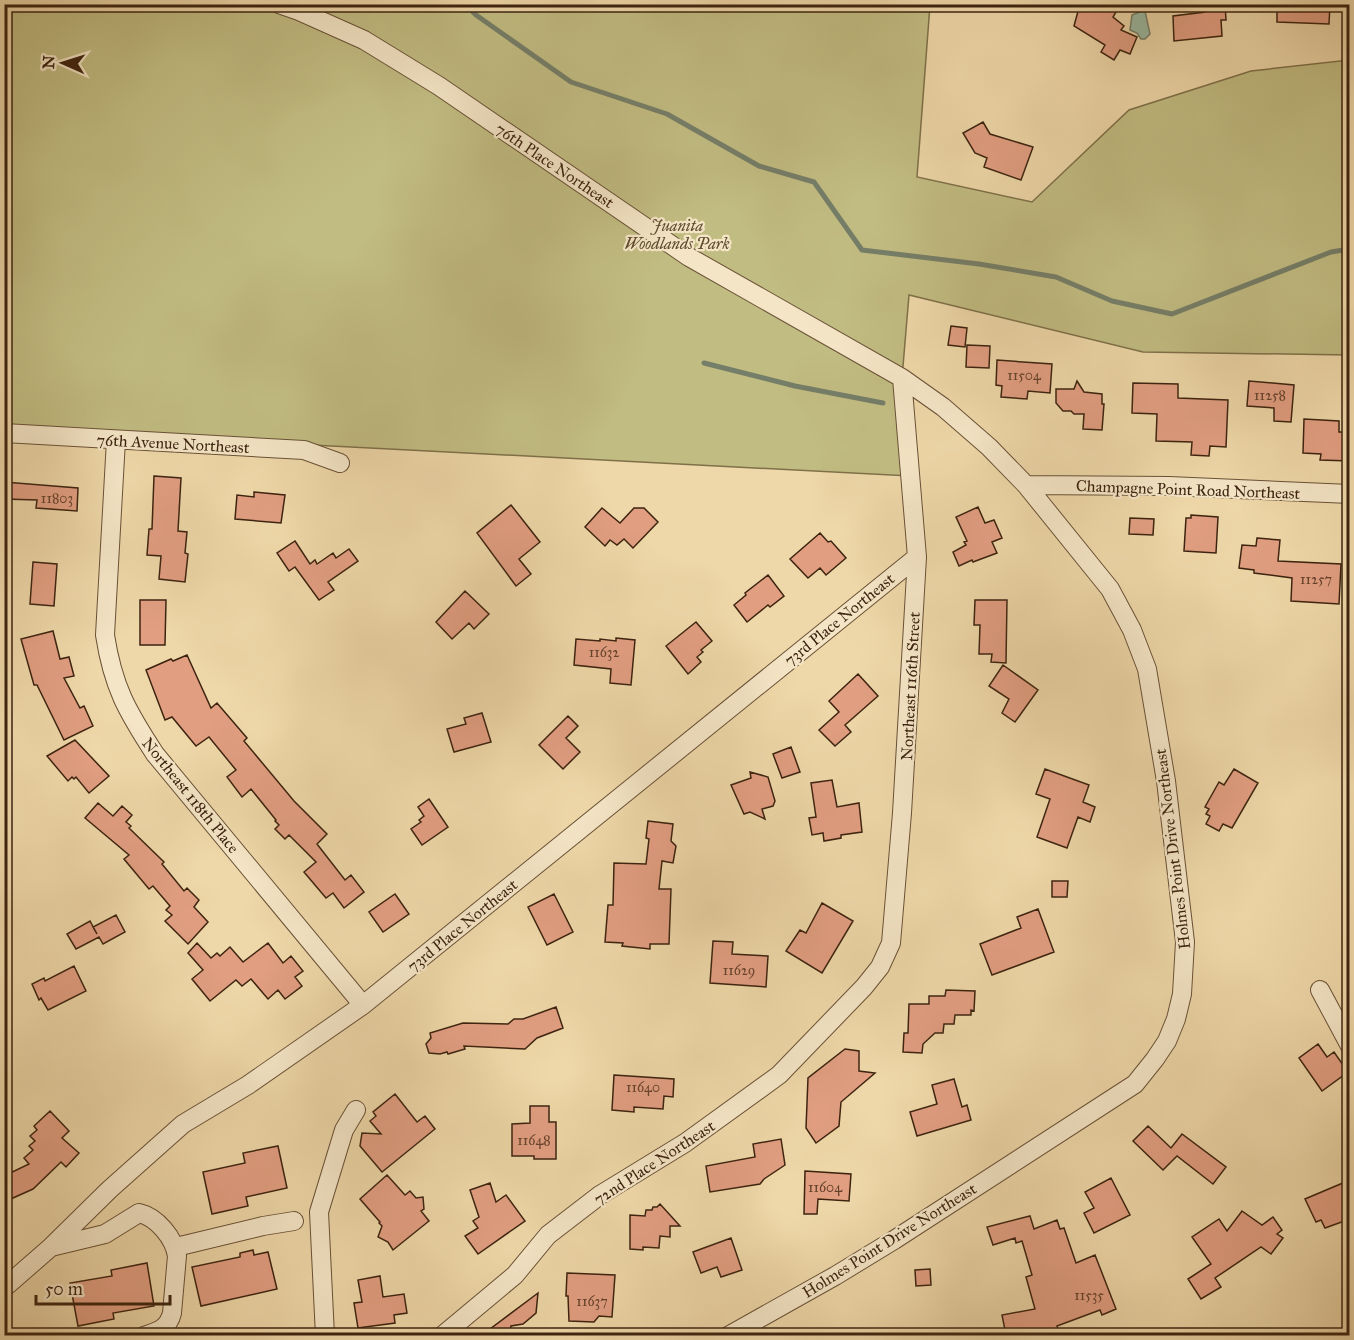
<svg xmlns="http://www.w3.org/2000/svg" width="1354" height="1340" font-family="'IM FELL Great Primer',serif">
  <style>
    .green { fill: #c1bc82; stroke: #7f7049; stroke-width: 1.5 }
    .water { fill: #9bbaa3; stroke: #757e68; stroke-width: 1.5 }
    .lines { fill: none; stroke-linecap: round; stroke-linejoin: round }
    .stream { stroke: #757e68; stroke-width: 5 }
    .building { fill: #e19e81; stroke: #3d2410; stroke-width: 1.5 }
    .minor-casing { stroke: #695136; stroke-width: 20 }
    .minor { stroke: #f4e5c6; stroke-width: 18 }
    .labels { text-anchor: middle; stroke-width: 4.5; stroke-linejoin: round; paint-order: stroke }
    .number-label { font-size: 14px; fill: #66422c }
    .street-label { font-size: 16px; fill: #3d2410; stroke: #f4e5c6 }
    .park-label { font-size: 16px; font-style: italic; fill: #5e4a2c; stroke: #f4e5c6 }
  </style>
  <rect width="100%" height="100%" fill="#eed7a8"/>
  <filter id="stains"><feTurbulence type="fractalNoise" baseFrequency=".00333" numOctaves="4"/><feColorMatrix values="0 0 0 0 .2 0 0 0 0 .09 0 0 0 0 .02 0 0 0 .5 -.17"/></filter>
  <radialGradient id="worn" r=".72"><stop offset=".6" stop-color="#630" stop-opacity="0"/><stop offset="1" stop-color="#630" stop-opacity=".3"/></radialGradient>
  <path class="green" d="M4,5H930L917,177L1032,202L1129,110L1251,71L1349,60V355L1143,352L909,295L902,378L910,476L5,429Z"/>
  <path class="water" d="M1142,11H1145L1150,34L1145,39H1141L1137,33L1130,30L1132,15Z"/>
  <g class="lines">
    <path class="stream" d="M465,4L476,15L571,82L667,114L759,166L814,182L862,250L979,264L1056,277L1112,301L1172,314L1331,252L1350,249
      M704,363L795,386L883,403"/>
  </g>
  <path class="building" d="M1080,4H1105L1116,12L1113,17L1124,26L1121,30L1137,37L1130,54L1120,50L1114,60L1101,52L1105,45L1074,26Z
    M1204,4H1225L1226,20H1221L1222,36L1174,41L1173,16L1205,12Z
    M1277,4H1330L1329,24L1277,22Z
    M983,122L990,134L1033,147L1021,180L984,167L987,158L975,153L963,133Z
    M951,326L967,328L965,347L948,345Z
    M967,345L990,346L989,368L966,367Z
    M997,360L1052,364L1050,393L1028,391L1027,399L1001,397L1002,386L996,385Z
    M1077,381L1084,392L1102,394V404H1104L1102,430L1083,429L1084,414H1074L1071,411H1063L1056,403V389H1074Z
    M1249,381L1294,385L1291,422L1274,421V408L1247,406Z
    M1133,383L1178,384V398L1228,400L1226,447L1210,446L1209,456L1191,455L1192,442L1156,441L1157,414L1132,413Z
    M1304,419L1339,421V432H1350V461L1320,460L1321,454L1303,453Z
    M154,476L181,478L178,531L187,532L185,553L188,554L185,582L159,579L161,556L147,555L149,529H152Z
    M4,482L78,488L77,511L36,508L37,500L4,499Z
    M254,492L285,495L281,523L235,519L237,495L254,497Z
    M511,505L540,542L519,559L531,574L516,586L477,533Z
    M978,507L985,523L994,520L1002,538L992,542L997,553L973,562L972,560L959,566L953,552L966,545L964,542L967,541L956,517Z
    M602,508L620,523L634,508H644L658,522L633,548L624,539L617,545L610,540L605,546L585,527Z
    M1191,515L1218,517L1216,553L1184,551L1186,518H1191Z
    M1130,518L1154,519L1153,535L1129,534Z
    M820,533L828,542L831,541L846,558L826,575L820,568L808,578L790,559Z
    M1257,538L1280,540L1278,561L1341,564L1339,604L1291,601L1292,578L1254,573V570L1239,568L1242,545L1256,546Z
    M295,541L310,564L315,560L317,564L333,553L336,558L349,549L358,561L328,582L334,590L319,600L295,567L289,571L277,553Z
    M33,562L57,564L54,606L30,604Z
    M768,575L784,596L770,607L768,605L747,622L734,605L746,595L745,593Z
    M465,591L489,614L474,629L469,623L452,639L436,622Z
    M140,600H166L165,645H140Z
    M975,600H1007L1006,663L991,662L992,654H979L980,625H974Z
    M696,622L712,641L701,650L703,652L697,657L701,662L688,674L666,646Z
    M53,631L60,659L69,657L74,676L64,678L80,708L84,706L93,726L64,740L37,685H34L21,639Z
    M616,638L635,640L631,685L610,683L611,669L574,665L576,639L600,641V639L616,641Z
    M187,655L211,708L217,703L247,738L244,741L294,801L327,834L317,844L345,880L351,875L364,892L344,908L333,893L326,898L304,872L316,862L289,835L285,839L275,829L279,825L275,821L276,820L251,789L242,797L227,777L236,770L209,737L196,746L172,717L165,720L146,670L171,659L173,661Z
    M1003,665L1038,690L1015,722L1002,713L1009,699L989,686Z
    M858,674L878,696L845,725L851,732L835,746L819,730L839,712L829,701Z
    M482,713L491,742L454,752L447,729L466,724L464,718Z
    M568,716L578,726L566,738L580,752L563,769L539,745Z
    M75,740L109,776L89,793L76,777L74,779L72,777L68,781L47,756Z
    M791,747L800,772L782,778L773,754Z
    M1045,769L1089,785L1083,802L1095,807L1090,822L1078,817L1067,848L1037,837L1050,799L1036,794Z
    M1234,769L1258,783L1232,828L1223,824L1219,831L1206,824L1210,816L1206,814L1209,809L1205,807L1219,782L1224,785Z
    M750,772L768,777L775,801L773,806L762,809L765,819L750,812L744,814L731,785L751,778Z
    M832,780L837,807L859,803L862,832L841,835V838L824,841L823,833L812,835L809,818L816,817L811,783Z
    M429,799L448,827L422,845L411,829L421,822L419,820L424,816L418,807Z
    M98,803L113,816L122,806L132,815L126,822L131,826L129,828L164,862L162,864L184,891L187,888L199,900L194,907L208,922L188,944L165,921L172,915L166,910L170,906L153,886L149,889L124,859L129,855L85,818Z
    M648,821L673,824L671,841L676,846L673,863L662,861L659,889H671L669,944H650V949L622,946L623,943L605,942L608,905H613L614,863L646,864L649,839L646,838Z
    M1052,881H1068L1067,897H1052Z
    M395,894L409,914L383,932L369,912Z
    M554,894L573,932L547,945L528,907Z
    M822,903L853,921L822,973L786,951L800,930L806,933Z
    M1038,909L1054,952L992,975L980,944L1021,928L1017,917Z
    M116,915L125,932L103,944L99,937L76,949L67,934L90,921L97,934L93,927Z
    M713,941L733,942L732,954L768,956L766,987L710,983Z
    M197,943L211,958L217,953L220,956L230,947L243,962L268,943L283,963L291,956L303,971L295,977L302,986L285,999L278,990L268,999L251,979L242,986L236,980L210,1001L192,979L203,970L188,953Z
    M74,966L86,991L48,1010L41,998L39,1000L32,984L44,978L45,981Z
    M946,990L975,991L974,1011L971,1010V1015H955L954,1024H944L943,1033H935L923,1044L922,1053L903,1052L904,1033H908L909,1004H929V996H945Z
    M556,1007L563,1028L537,1038L525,1049L464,1046L465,1049L448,1054L447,1052L440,1054L429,1053L426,1044L431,1038L430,1033L463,1023L508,1024L514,1019H523Z
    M1318,1044L1327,1057L1334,1052L1348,1072L1322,1091L1299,1058Z
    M845,1049L859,1051V1071L875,1073L841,1102L839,1126L816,1143L806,1128L808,1078Z
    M614,1075L674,1079L673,1097L664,1096L663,1109L634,1107V1112L612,1110Z
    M954,1079L962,1107L967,1105L971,1120L917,1136L910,1112L937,1104L932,1085Z
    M395,1094L417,1122L425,1116L435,1129L382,1172L360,1146L362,1133L381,1134L370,1121L376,1116L373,1112Z
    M530,1106H549V1122H556V1159H534V1156H512V1124L530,1123Z
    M50,1111L69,1131L62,1138L79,1153L66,1167L61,1162L33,1189L4,1202V1176L29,1164L24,1158L33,1150L29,1146L35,1141L30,1136L37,1130L34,1126Z
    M1148,1126L1171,1148L1182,1134L1226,1167L1213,1184L1177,1156L1163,1170L1133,1141Z
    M781,1139L785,1165L764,1179L760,1184L710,1192L706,1166L755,1157L753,1144Z
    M278,1146L287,1188L246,1197L248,1206L212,1214L203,1172L245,1163L243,1153Z
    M805,1171L851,1174L849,1201L818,1199L817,1214H804Z
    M387,1175L405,1195L410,1191L416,1198L423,1197L424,1209L421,1211L429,1221L393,1250L388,1242L378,1237L382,1226L379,1223L380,1222L360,1199Z
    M1111,1178L1130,1215L1094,1233L1084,1213L1094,1208L1085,1192Z
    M1350,1180V1219L1325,1228L1321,1220L1316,1222L1305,1199Z
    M490,1183L496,1202L506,1195L525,1221L478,1254L465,1236L478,1228L473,1221L479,1217L470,1190Z
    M660,1204L680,1226H670V1237L660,1236L659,1248L643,1247V1250L630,1249V1215L645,1216L646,1210H652L653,1207H657Z
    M1242,1211L1262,1225L1273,1217L1282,1230L1277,1234L1283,1238L1271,1254L1261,1247L1215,1278L1221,1287L1201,1299L1188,1279L1211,1264L1192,1237L1219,1219L1227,1231Z
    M1030,1216L1034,1229L1057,1220L1060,1229L1064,1228L1076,1263L1095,1255L1116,1309L1102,1315L1100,1310L1057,1326L1058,1329L1035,1335H1006L1002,1315L1035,1309L1026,1277L1032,1275L1022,1241L1016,1243L1015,1238L993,1245L987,1227Z
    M731,1238L742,1270L721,1277L717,1267L701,1273L693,1252Z
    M253,1250L254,1255L268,1252L277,1289L201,1306L192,1267L240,1257V1253Z
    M147,1263L154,1306L113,1313L114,1319L78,1326L70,1283L112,1276L111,1270Z
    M930,1269L931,1285L916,1286L915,1270Z
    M567,1273L615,1275L612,1317L599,1316L594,1322L569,1321L568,1296H566Z
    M380,1276L383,1297L404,1294L407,1313L394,1315L395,1323L358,1328L354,1303L362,1302L358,1280Z
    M538,1293L536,1313L523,1324L511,1326L510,1335H482Z"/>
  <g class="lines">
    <g class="minor-casing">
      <path id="minor" d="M279,4L299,11L364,40L439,86L689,257L902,378L943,407L989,447L1026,485L1110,589L1132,630L1147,669L1166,781L1185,942L1182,994L1176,1019L1167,1041L1155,1059L1135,1084L894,1240L835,1276L728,1336
        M4,433L304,450L340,463
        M116,440L105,635C113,687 127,711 155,754L363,1005
        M1026,485L1169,486L1350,494
        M1320,990L1350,1046
        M51,1247L105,1234L139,1213C157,1217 174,1238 177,1256L172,1313C168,1329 158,1331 144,1336
        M176,1247L263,1226L294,1221
        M4,1288L51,1247L110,1189L183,1124L248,1085L363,1005L917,557
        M325,1336L319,1212L344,1130L356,1110
        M442,1336L515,1275L548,1235L600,1195L685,1143L779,1075L864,987L880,967L891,943L894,908L902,813L917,557L902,378"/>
    </g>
    <use href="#minor" class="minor"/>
  </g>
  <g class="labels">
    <g class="number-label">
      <text x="1024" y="380">11504</text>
      <text x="1270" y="400">11258</text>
      <text x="57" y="503">11803</text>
      <text x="1316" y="584">11257</text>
      <text x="604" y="657">11632</text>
      <text x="739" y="975">11629</text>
      <text x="643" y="1092">11640</text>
      <text x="534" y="1145">11648</text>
      <text x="825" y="1192">11604</text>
      <text x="1089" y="1300">11535</text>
      <text x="592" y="1306">11637</text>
    </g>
    <g class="street-label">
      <text transform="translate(555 165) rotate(34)" y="6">76th Place Northeast</text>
      <text transform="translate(173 443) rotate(3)" y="6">76th Avenue Northeast</text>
      <text transform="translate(1188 489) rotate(2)" y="6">Champagne Point Road Northeast</text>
      <text transform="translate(839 619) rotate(-39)" y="6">73rd Place Northeast</text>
      <text transform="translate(910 686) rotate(-87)" y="6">Northeast 116th Street</text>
      <text transform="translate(191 795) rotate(51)" y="6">Northeast 118th Place</text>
      <text transform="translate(1172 849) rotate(-97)" y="6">Holmes Point Drive Northeast</text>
      <text transform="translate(462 925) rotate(-39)" y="6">73rd Place Northeast</text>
      <text transform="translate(654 1162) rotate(-33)" y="6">72nd Place Northeast</text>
      <text transform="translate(889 1240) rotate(-32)" y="6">Holmes Point Drive Northeast</text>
    </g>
    <g class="park-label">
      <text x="677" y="231">Juanita<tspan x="677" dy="18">Woodlands Park</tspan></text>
    </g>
  </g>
  <rect width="1354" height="1340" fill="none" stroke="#eed7a8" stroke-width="24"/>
  <rect x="6" y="6" width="1342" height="1328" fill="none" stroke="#3d2410" stroke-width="3"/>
  <rect x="12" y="12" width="1330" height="1316" fill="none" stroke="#3d2410" stroke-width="1.5"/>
  <g transform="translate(63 63) rotate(273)" stroke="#f4e5c6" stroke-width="4.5" paint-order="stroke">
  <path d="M0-4.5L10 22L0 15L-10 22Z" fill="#3d2410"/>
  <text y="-9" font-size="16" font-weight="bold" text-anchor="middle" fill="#3d2410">N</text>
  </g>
  <path d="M36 1295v9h134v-9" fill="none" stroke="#3d2410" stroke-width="3"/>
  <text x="45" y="1295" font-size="18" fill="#3d2410" stroke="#f4e5c6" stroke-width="4.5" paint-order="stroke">50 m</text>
  <rect width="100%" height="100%" filter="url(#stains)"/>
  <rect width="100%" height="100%" fill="url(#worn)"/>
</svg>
